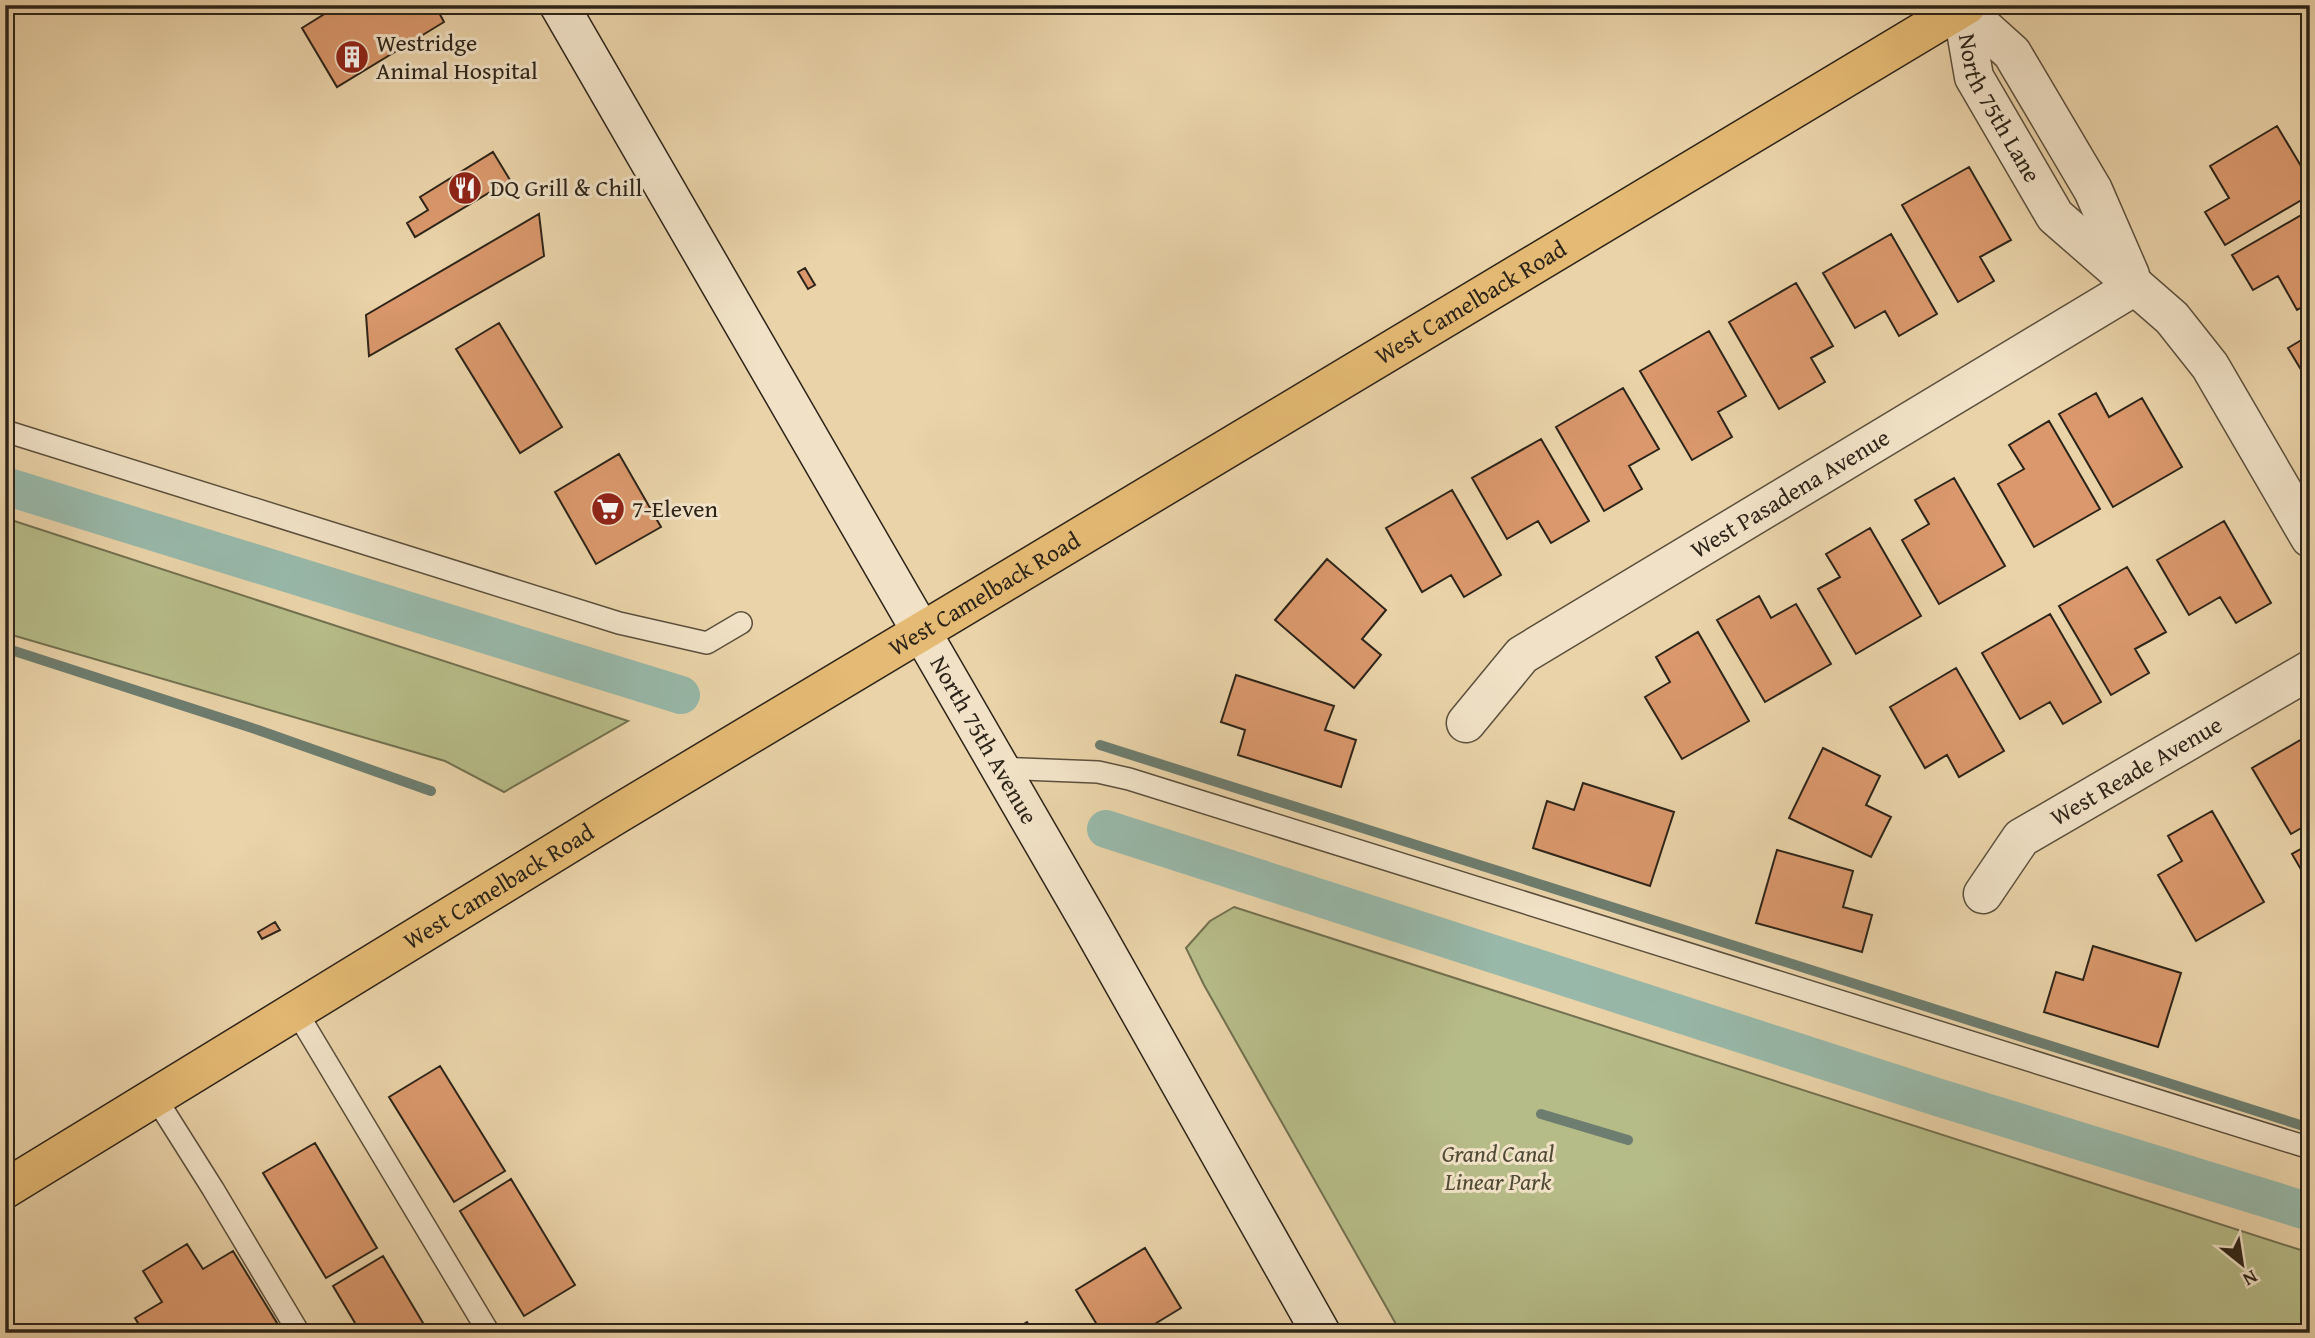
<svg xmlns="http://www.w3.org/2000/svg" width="2315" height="1338" font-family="'Gentium Book Plus',serif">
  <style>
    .green { fill: #b6bc88; stroke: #727050; stroke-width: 2 }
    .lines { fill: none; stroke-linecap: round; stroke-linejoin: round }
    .stream { stroke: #6d7d6f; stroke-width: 10 }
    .canal { stroke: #98b8a9; stroke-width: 38 }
    .building { fill: #da986c; stroke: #2d2419; stroke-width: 2 }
    .lane-casing { stroke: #5c503d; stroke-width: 24 }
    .street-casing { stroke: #5c503d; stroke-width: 41 }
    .secondary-casing { stroke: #2d2419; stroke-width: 41 }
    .primary-casing { stroke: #2d2419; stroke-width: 41 }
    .lane { stroke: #f1e2c7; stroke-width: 21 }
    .street { stroke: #f1e2c7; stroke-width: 38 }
    .secondary { stroke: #f1e2c7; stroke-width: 38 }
    .primary { stroke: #e5ba74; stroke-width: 38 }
    .labels { text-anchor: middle; stroke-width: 6; stroke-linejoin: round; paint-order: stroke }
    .poi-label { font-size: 24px; fill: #2d2419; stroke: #f1e2c7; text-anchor: start }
    .street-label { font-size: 24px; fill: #2d2419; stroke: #f1e2c7 }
    .park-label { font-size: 24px; font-style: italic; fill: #4f4a35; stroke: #f1e2c7 }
  </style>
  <rect width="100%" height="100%" fill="#ead3a9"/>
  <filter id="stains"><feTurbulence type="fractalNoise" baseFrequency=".00286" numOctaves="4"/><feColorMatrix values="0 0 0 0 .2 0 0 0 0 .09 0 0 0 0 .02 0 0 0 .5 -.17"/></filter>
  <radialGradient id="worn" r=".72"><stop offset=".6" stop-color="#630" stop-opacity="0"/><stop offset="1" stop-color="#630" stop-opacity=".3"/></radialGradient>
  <path class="green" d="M5,518L628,721L504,792L445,761L5,633Z
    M1234,907L2310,1253V1333H1401L1204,985L1186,948L1210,921Z"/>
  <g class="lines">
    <path class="stream" d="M5,648L258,730L431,791
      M1100,745L2310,1128
      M1541,1114L1628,1140"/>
    <path class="canal" d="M5,486L681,695
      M1106,829L1940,1098L2310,1212"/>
  </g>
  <path class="building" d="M339,5H435L444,22L337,87L302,28Z
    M2277,126L2310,181V195L2225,245L2205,212L2229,198L2210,166Z
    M493,152L510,180L415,237L407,223L428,210L420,197Z
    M1969,167L2011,240L1980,257L1994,281L1958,302L1902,205Z
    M2310,210V303L2297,310L2278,276L2253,290L2232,255Z
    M539,214L544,256L369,356L366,315Z
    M1891,234L1937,314L1899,336L1885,311L1855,328L1823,273Z
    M805,268L815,285L808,289L798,272Z
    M1796,283L1833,346L1811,358L1825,382L1779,409L1729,322Z
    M499,323L562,427L520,453L456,349Z
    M1709,331L1746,396L1718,412L1732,437L1692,460L1640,371Z
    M2310,335V383H2309L2288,348Z
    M1623,388L1659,449L1629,466L1642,489L1604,511L1556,427Z
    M2096,393L2109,417L2142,398L2182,467L2113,507L2059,414Z
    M2049,421L2100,509L2034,547L1998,484L2024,469L2009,445Z
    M1541,439L1589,521L1551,543L1538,521L1507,539L1472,478Z
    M619,454L661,527L596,564L555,492Z
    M1954,478L2005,566L1939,604L1902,540L1929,524L1915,500Z
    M1452,490L1501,575L1464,597L1451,575L1422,592L1386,528Z
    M2224,521L2271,603L2236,623L2220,597L2189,615L2157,560Z
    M1870,528L1921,616L1856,654L1818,589L1840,577L1826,554Z
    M1327,559L1386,610L1362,639L1381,655L1354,688L1275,620Z
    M2127,567L2166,632L2135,649L2149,673L2111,695L2059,606Z
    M1759,596L1771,618L1796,604L1831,664L1765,702L1717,620Z
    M2050,614L2101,702L2063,724L2050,702L2020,719L1982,653Z
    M1698,632L1749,721L1682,759L1645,697L1670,682L1656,657Z
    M1956,668L2004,751L1959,777L1947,755L1925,768L1890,707Z
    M1236,675L1334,706L1325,730L1356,740L1341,787L1238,755L1245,730L1221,722Z
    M2309,735L2310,823L2291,834L2252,768Z
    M1823,748L1880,776L1866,805L1891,817L1871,857L1789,818Z
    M1583,783L1674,812L1650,886L1533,848L1547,801L1574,810Z
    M2212,811L2264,902L2196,941L2158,875L2182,861L2168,836Z
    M2310,844V885L2292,854Z
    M1777,850L1853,871L1843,907L1872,915L1862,952L1756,923Z
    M275,922L280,930L262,939L258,932Z
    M2093,946L2181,973L2158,1047L2044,1012L2056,972L2083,980Z
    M440,1066L505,1171L454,1202L389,1097Z
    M315,1143L377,1248L326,1278L263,1173Z
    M511,1179L575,1285L524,1316L460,1211Z
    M187,1244L203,1269L233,1251L277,1323L261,1333H144L135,1318L162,1302L143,1271Z
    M1145,1248L1181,1308L1145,1330L1146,1333H1102L1076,1290Z
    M383,1256L429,1333H361L333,1286Z
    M1027,1322L1034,1333H1009Z"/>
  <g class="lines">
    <g class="lane-casing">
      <path id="lane" d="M5,431L619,623L707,643L741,623
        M999,768L1098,772L1129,779L2310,1148
        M296,1011L489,1333
        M155,1097L213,1189L299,1333"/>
    </g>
    <g class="street-casing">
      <g id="street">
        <path id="s1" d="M1962,8L1974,77L2055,216L2172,318L2210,366L2310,538"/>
        <path d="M1962,8L2012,53L2093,190L2130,275"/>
        <path id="s2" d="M1466,723L1522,655L2135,286"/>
        <path id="s3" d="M1983,894L2021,838L2310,670"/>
      </g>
    </g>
    <g class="secondary-casing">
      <g id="secondary">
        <path id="s4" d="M559,5L1092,927L1321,1333"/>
      </g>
    </g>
    <g class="primary-casing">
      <g id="primary">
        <path id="s5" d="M5,1189L614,816L1967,5"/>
      </g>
    </g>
    <use href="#lane" class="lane"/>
    <use href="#street" class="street"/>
    <use href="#secondary" class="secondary"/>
    <use href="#primary" class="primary"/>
  </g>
  <defs>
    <g id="building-disc" transform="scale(1.75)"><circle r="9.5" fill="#8f2418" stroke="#f1e2c7"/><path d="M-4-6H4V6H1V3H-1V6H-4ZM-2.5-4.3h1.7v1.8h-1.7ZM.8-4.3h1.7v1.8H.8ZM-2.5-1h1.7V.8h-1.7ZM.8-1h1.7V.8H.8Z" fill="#fff"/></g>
    <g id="restaurant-disc" transform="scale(1.75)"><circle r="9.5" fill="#8f2418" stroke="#f1e2c7"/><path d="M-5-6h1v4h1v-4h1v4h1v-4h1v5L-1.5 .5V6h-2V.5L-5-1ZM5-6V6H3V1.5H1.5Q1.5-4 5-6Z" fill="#fff"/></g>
    <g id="supermarket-disc" transform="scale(1.75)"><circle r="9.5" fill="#8f2418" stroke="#f1e2c7"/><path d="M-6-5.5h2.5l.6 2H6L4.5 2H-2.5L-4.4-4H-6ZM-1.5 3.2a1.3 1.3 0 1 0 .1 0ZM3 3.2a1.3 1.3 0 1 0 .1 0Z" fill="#fff"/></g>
  </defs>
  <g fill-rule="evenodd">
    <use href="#building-disc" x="352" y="57"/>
    <use href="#restaurant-disc" x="465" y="188"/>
    <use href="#supermarket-disc" x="608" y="509"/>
  </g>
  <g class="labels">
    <g class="poi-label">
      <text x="376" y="51">Westridge<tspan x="376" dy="28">Animal Hospital</tspan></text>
      <text x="490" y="196">DQ Grill &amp; Chill</text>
      <text x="632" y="517">7-Eleven</text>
    </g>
    <g class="street-label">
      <text dy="8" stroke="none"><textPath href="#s1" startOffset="108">North 75th Lane</textPath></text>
      <text dy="8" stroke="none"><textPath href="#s5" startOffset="1713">West Camelback Road</textPath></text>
      <text dy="8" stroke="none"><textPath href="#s2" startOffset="401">West Pasadena Avenue</textPath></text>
      <text dy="8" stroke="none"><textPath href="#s5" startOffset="1146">West Camelback Road</textPath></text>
      <text dy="8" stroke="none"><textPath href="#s4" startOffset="849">North 75th Avenue</textPath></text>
      <text dy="8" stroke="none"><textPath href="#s3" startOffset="201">West Reade Avenue</textPath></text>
      <text dy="8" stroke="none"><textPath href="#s5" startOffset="579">West Camelback Road</textPath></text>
    </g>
    <g class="park-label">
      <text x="1498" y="1162">Grand Canal<tspan x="1498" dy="28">Linear Park</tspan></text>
    </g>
  </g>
  <rect width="2315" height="1338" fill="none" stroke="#ead3a9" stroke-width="28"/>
  <rect x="7" y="7" width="2301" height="1324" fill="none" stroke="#2d2419" stroke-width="3.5"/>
  <rect x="14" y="14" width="2287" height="1310" fill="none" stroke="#2d2419" stroke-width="2"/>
  <g transform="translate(2242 1264) rotate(150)" stroke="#f1e2c7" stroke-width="5" paint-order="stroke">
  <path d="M0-5L12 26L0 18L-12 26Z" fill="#2d2419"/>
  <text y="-10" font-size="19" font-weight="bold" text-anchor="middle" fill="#2d2419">N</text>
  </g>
  <rect width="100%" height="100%" filter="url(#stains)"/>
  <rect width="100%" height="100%" fill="url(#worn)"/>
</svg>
